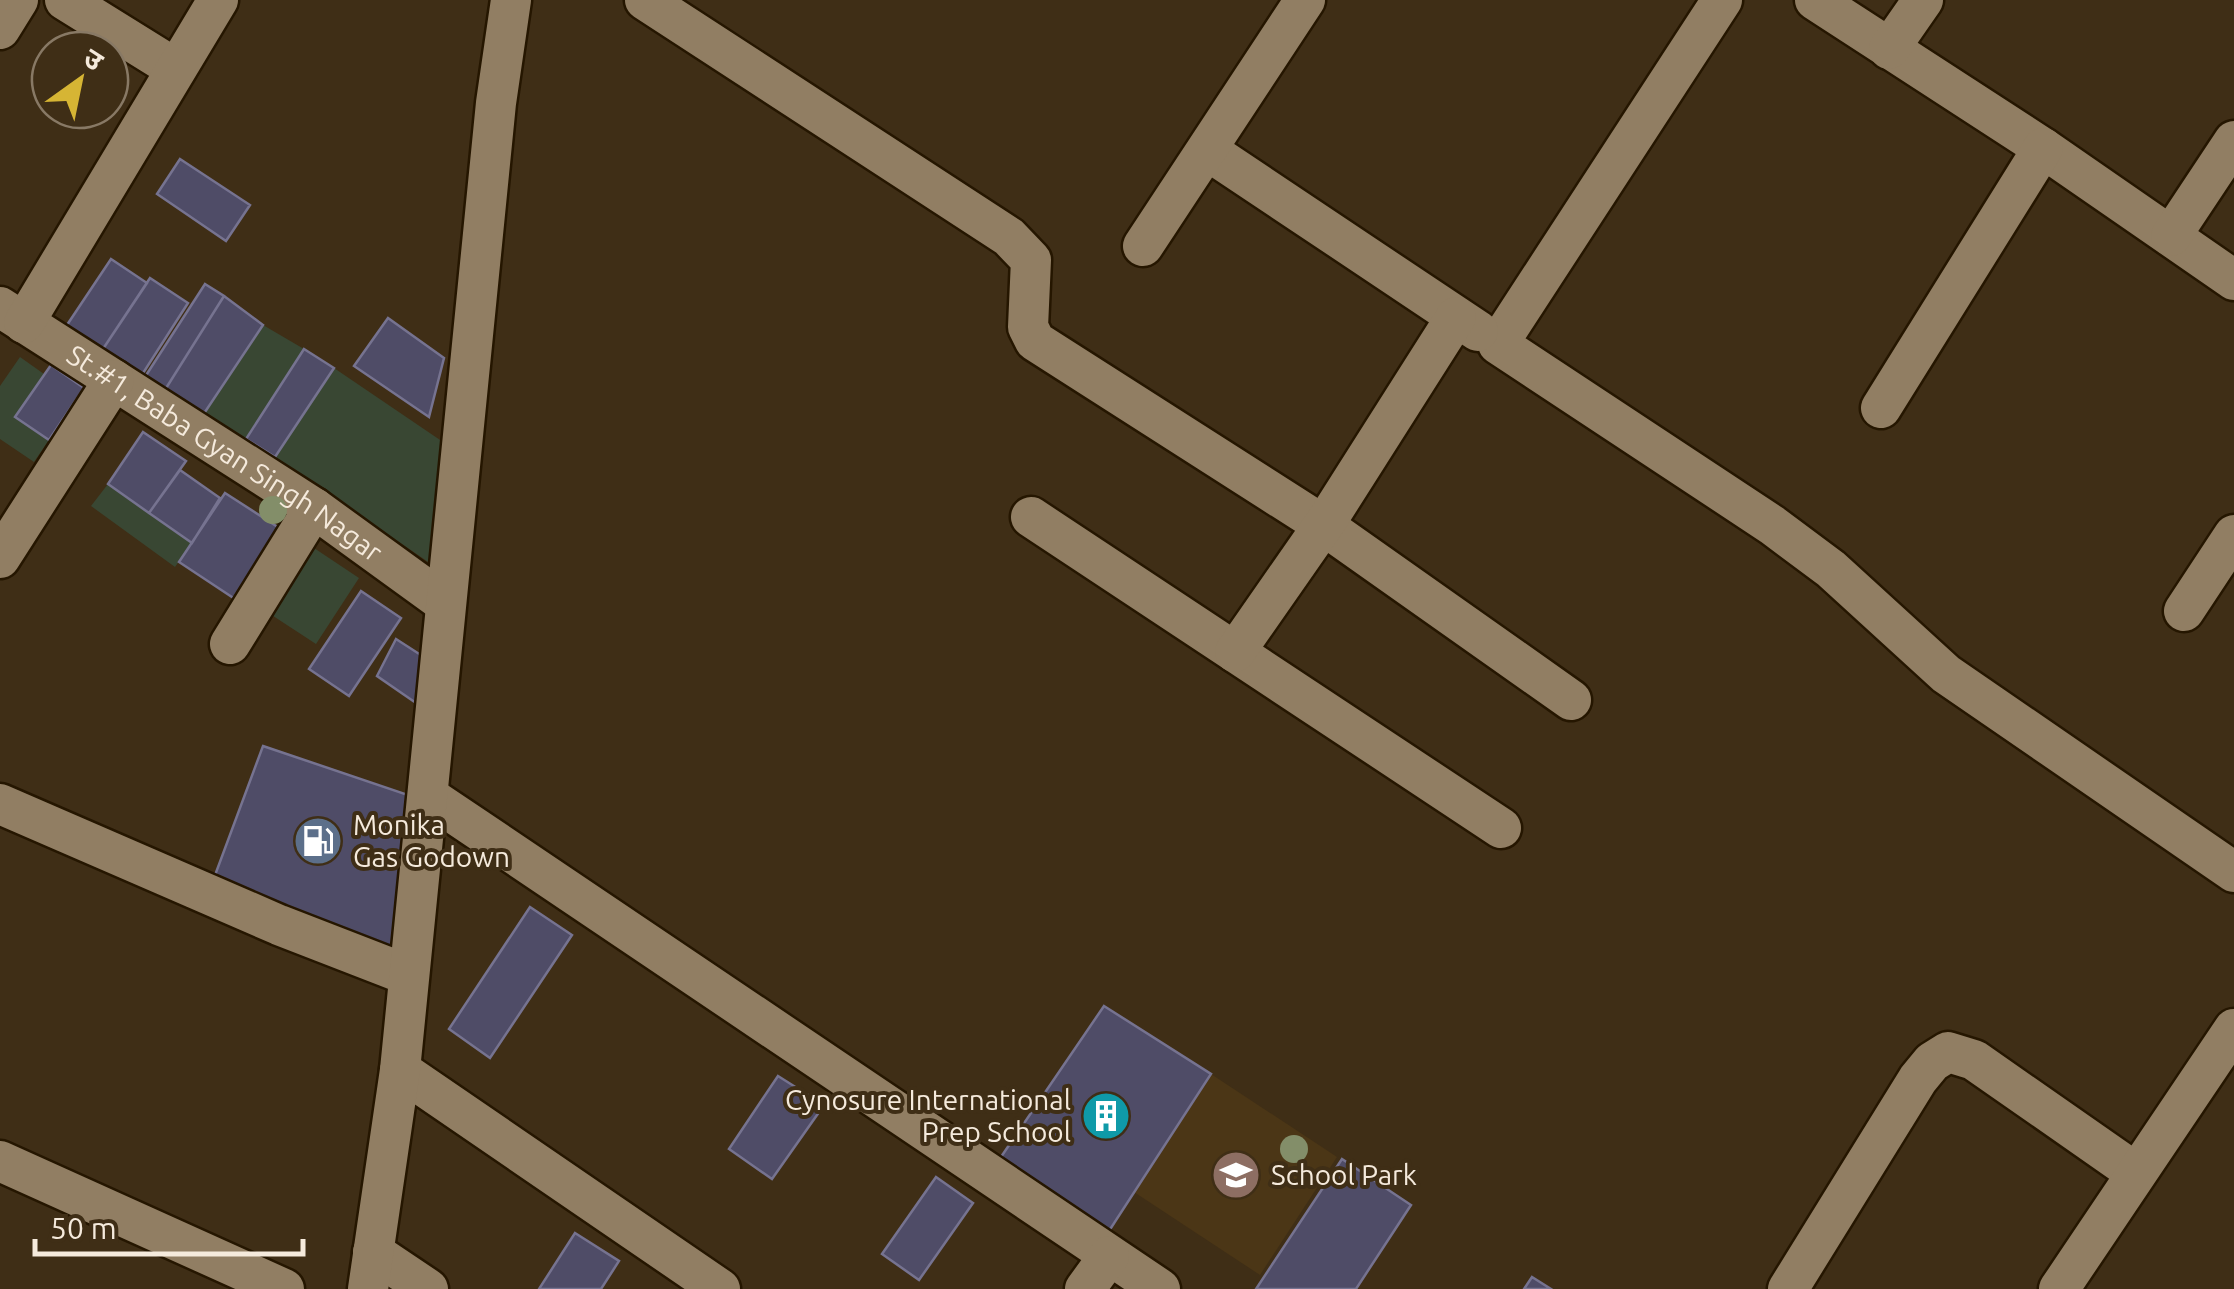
<svg xmlns="http://www.w3.org/2000/svg" width="2234" height="1289" font-family="Ubuntu,'Noto Sans Devanagari',sans-serif">
  <style>
    .built { fill: #4b3616 }
    .green { fill: #394733 }
    .building { fill: #4f4c67; stroke: #767390; stroke-width: 2.5 }
    .lines { fill: none; stroke-linecap: round; stroke-linejoin: round }
    .minor-casing { stroke: #251600; stroke-width: 45 }
    .minor { stroke: #917e63; stroke-width: 40 }
    .tree { fill: #838e69 }
    .labels { text-anchor: middle; stroke-width: 8; stroke-linejoin: round; paint-order: stroke }
    .street-label { font-size: 28px; fill: #f5eadc; stroke: #3f2e16 }
    .poi-label { font-size: 28px; fill: #f5eadc; stroke: #3f2e16; text-anchor: start }
  </style>
  <rect width="100%" height="100%" fill="#3f2e16"/>
  <path class="built" d="M1211,1074L1337,1157L1260,1275L1134,1192Z"/>
  <path class="green" d="M263,325L304,349L246,439L205,413Z
    M20,357L44,374L16,417L49,440L34,462L0,439V386Z
    M334,368L446,444L434,566L275,457Z
    M108,484L192,543L175,567L91,506Z
    M308,544L359,578L316,644L264,610Z"/>
  <path class="building" d="M180,159L250,205L226,241L157,194Z
    M111,259L147,283L99,355L63,331Z
    M150,278L188,303L138,381L99,355Z
    M205,284L224,296L163,393L143,380Z
    M224,296L263,325L201,418L163,393Z
    M388,318L444,358L429,417L354,366Z
    M304,349L334,368L275,457L246,439Z
    M51,365L84,388L49,440L15,417Z
    M143,432L186,461L149,513L108,484Z
    M180,470L220,498L192,543L149,513Z
    M225,493L284,531L238,601L179,562Z
    M361,591L401,618L349,696L309,669Z
    M396,639L427,659L416,703L377,676Z
    M263,746L414,797L395,954L211,886Z
    M530,907L572,935L490,1058L449,1029Z
    M1104,1006L1211,1074L1109,1231L1001,1157Z
    M778,1076L824,1105L772,1179L729,1149Z
    M1342,1159L1411,1205L1356,1289H1256Z
    M936,1177L973,1203L919,1280L882,1254Z
    M575,1233L619,1261L601,1289H539Z
    M1532,1277L1551,1289H1524Z"/>
  <g class="lines">
    <g class="minor-casing">
      <g id="minor">
        <path d="M65,0L176,69"/>
        <path d="M645,0L1009,237L1031,260L1028,327L1035,341L1323,525L1571,700"/>
        <path d="M1722,0L1498,344L1772,525L1831,569L1946,674L2234,872"/>
        <path d="M1815,0L2043,148L2234,280"/>
        <path d="M0,29L18,0"/>
        <path d="M1889,49L1923,0"/>
        <path d="M1207,150L1478,331"/>
        <path d="M2171,236L2234,141"/>
        <path d="M1143,246L1305,0"/>
        <path id="s1" d="M0,307L314,508L445,603"/>
        <path d="M24,323L218,0"/>
        <path d="M1881,408L2043,148"/>
        <path d="M1031,517L1501,828"/>
        <path d="M0,558L114,380"/>
        <path d="M2184,611L2234,535"/>
        <path d="M230,644L314,508"/>
        <path d="M1235,652L1329,517L1456,317"/>
        <path d="M428,796L1160,1289"/>
        <path d="M0,804L279,925L408,975"/>
        <path d="M400,1070L720,1289"/>
        <path d="M0,1161L284,1289"/>
        <path d="M373,1252L428,1289"/>
        <path d="M368,1289L400,1070L496,103L511,0"/>
        <path d="M1085,1289L1109,1256"/>
        <path d="M1788,1289L1918,1079L1932,1062L1948,1052L1974,1060L2136,1173"/>
        <path d="M2059,1289L2234,1029"/>
      </g>
    </g>
    <use href="#minor" class="minor"/>
  </g>
  <g class="tree">
    <circle cx="273" cy="510" r="14"/>
    <circle cx="1294" cy="1149" r="14"/>
  </g>
  <defs>
    <g id="fuel-disc" transform="scale(2.5)"><circle r="9.5" fill="#5c6f8a" stroke="#3f2e16"/><path d="M-5.5-6h7V0h2V4h1.3V-2.5L3-4.5l.8-.8L6-3V5H2.5V1h-1V6h-7ZM-4.2-4.7v3.2H.2V-4.7Z" fill="#fff"/></g>
    <g id="building-disc" transform="scale(2.5)"><circle r="9.5" fill="#0f9aa8" stroke="#3f2e16"/><path d="M-4-6H4V6H1V3H-1V6H-4ZM-2.5-4.3h1.7v1.8h-1.7ZM.8-4.3h1.7v1.8H.8ZM-2.5-1h1.7V.8h-1.7ZM.8-1h1.7V.8H.8Z" fill="#fff"/></g>
    <g id="school-disc" transform="scale(2.5)"><circle r="9.5" fill="#8d6e63" stroke="#3f2e16"/><path d="M0-5L7-2L0 1L-7-2ZM-4 1L0 2.5L4 1V4Q0 6-4 4Z" fill="#fff"/></g>
  </defs>
  <g fill-rule="evenodd">
    <use href="#fuel-disc" x="318" y="841"/>
    <use href="#building-disc" x="1106" y="1116"/>
    <use href="#school-disc" x="1236" y="1175"/>
  </g>
  <g class="labels">
    <g class="street-label">
      <text dy="10" stroke="none"><textPath href="#s1" startOffset="268">St.#1, Baba Gyan Singh Nagar</textPath></text>
    </g>
    <g class="poi-label">
      <text x="353" y="835">Monika<tspan x="353" dy="32">Gas Godown</tspan></text>
      <text x="1071" y="1110" text-anchor="end">Cynosure International<tspan x="1071" dy="32">Prep School</tspan></text>
      <text x="1271" y="1185">School Park</text>
    </g>
  </g>
  <g transform="translate(80 80) rotate(33)"><circle r="48" fill="#3f2e16" stroke="#887965" stroke-width="2.5"/>
  <path d="M0-8L18 38L0 25L-18 38Z" fill="#d6b534"/>
  <text y="-15" font-size="28" font-weight="bold" text-anchor="middle" fill="#f5eadc">उ</text>
  </g>
  <path d="M35 1239v15h268v-15" fill="none" stroke="#f5eadc" stroke-width="5"/>
  <text x="50" y="1239" font-size="30" fill="#f5eadc" stroke="#3f2e16" stroke-width="8" paint-order="stroke">50 m</text>
</svg>
